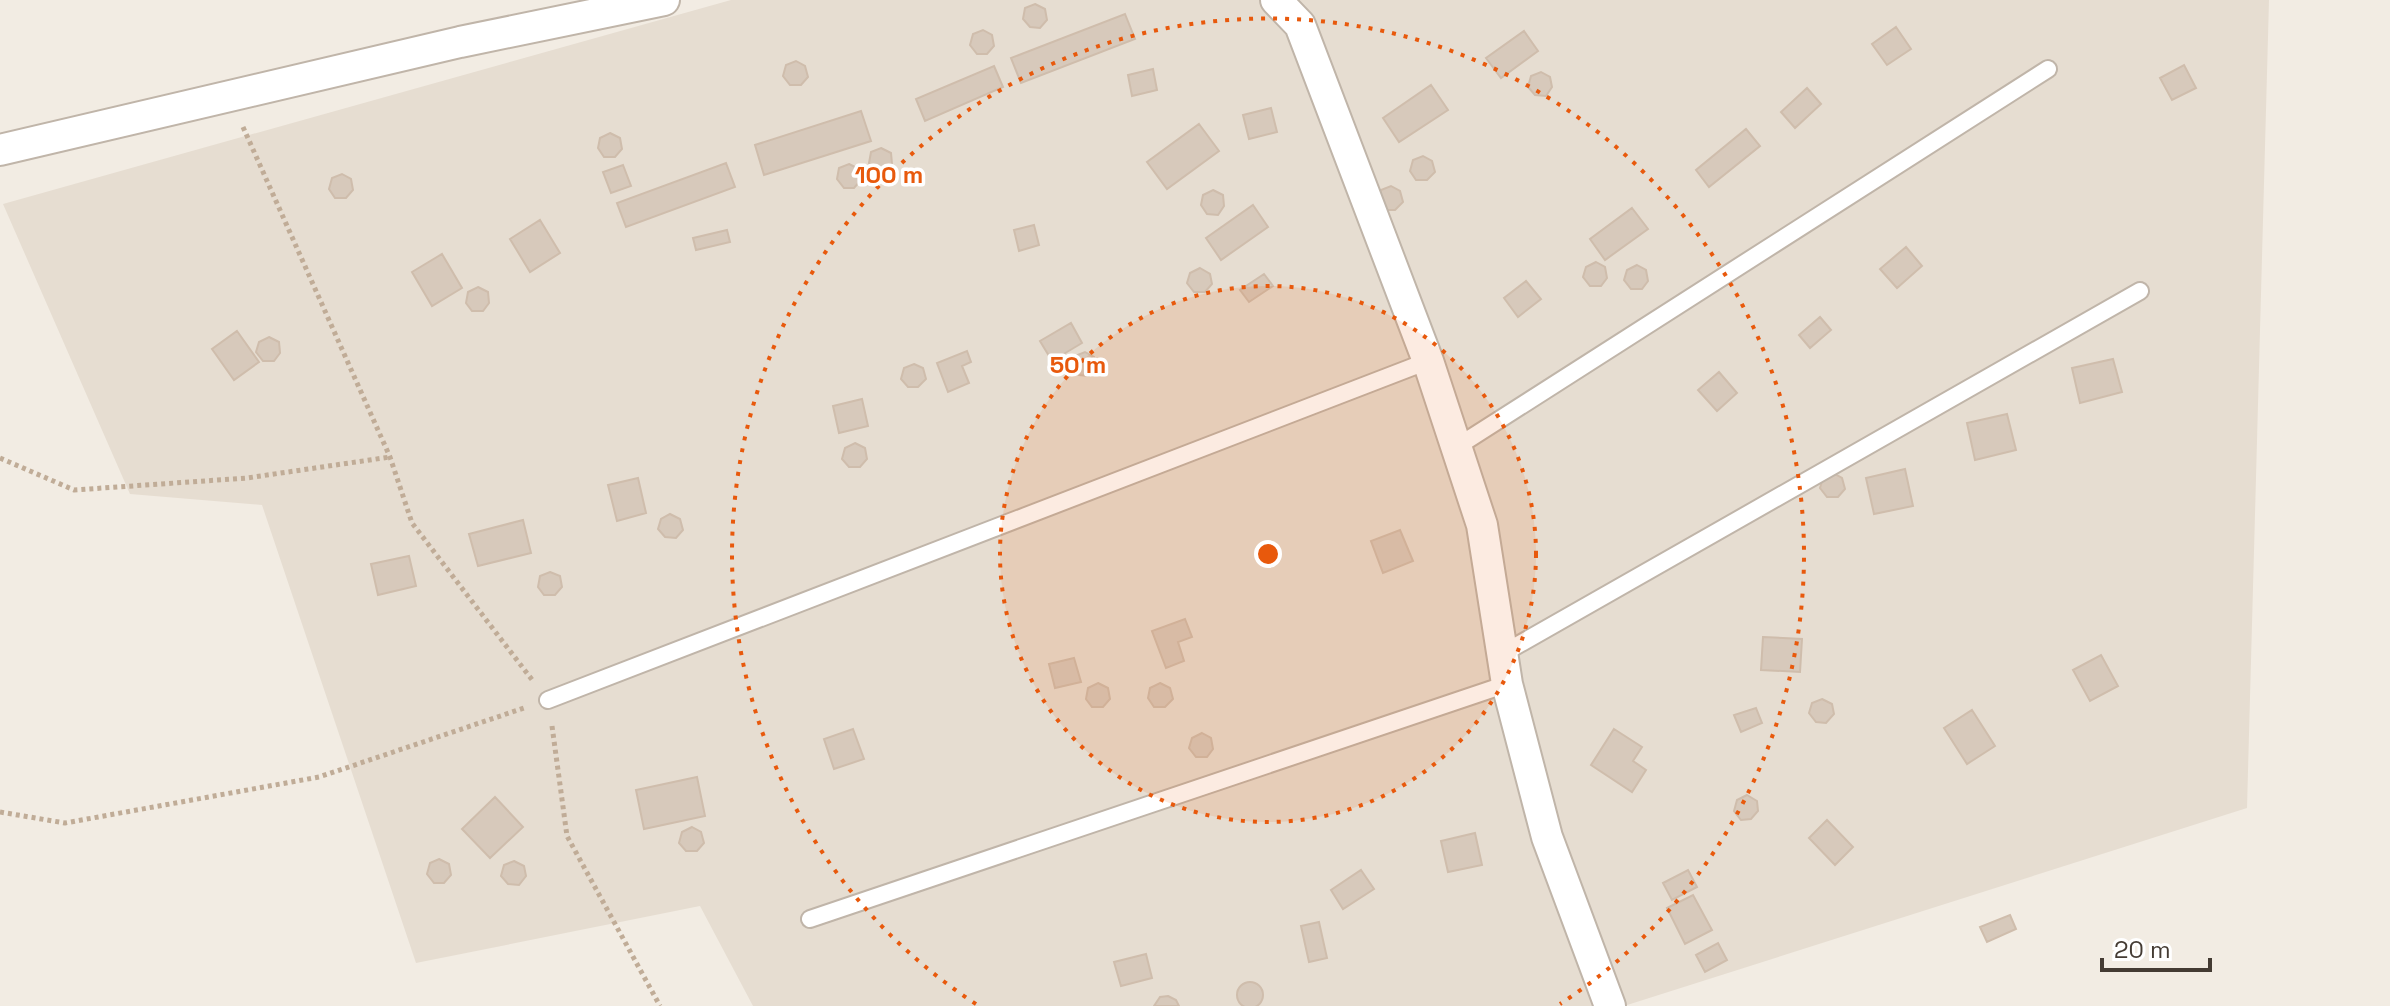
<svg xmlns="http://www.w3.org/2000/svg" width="2390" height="1006" font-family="'Space Grotesk',sans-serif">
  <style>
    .residential { fill: #e6ddd1 }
    .building { fill: #d7c9bb; stroke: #cfbdac; stroke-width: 2 }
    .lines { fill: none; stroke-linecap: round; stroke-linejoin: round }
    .lane-casing { stroke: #c0b5a9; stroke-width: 20 }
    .street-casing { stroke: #c0b5a9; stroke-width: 34 }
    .path { stroke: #c0ac97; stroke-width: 5; stroke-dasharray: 4 4; stroke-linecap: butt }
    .lane { stroke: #fff; stroke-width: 16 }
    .street { stroke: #fff; stroke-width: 30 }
    .ring { fill: none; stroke: #e8590c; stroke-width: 4; stroke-dasharray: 4 8 }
    .centre { fill: #e8590c; stroke: #fff; stroke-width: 4 }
    .ring-label { font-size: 24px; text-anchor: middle; font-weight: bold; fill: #e8590c; stroke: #fff; stroke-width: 7; stroke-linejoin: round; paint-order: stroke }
  </style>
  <rect width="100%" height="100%" fill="#f2ece3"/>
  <path class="residential" d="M731,0H2269L2247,808L1624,1006H753L700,906L416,963L262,505L130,494L3,204Z"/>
  <path class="building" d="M1035,4L1045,9L1047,20L1040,28L1030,27L1023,19L1025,8Z
    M1125,14L1135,39L1021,83L1011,58Z
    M1896,27L1911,49L1887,65L1872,44Z
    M983,30L992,35L994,46L987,54H977L970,45L973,34Z
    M1524,31L1538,51L1501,78L1486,58Z
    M796,61L805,66L808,77L801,85H790L783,76L786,65Z
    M2184,65L2196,88L2172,100L2160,78Z
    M994,66L1003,87L925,121L916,99Z
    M1153,69L1157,90L1132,96L1128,75Z
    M1541,72L1550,77L1552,87L1546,96L1535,95L1528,87L1531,76Z
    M1431,85L1448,110L1399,142L1383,118Z
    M1807,88L1821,104L1795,128L1781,112Z
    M1271,108L1277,132L1249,139L1243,115Z
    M861,111L871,141L764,175L755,145Z
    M1199,124L1219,151L1167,189L1147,162Z
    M1746,129L1760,146L1709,187L1696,170Z
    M610,133L620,138L622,149L615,157H604L598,148L600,138Z
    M881,148L891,153L892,164L886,172H875L869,163L871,152Z
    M1423,156L1432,161L1435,172L1427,180H1416L1410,171L1413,160Z
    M726,163L735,187L626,227L617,203Z
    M849,164L859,169L861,180L854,188H844L837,179L839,168Z
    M623,165L631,186L611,193L603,172Z
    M342,174L351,179L353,190L346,198H335L329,189L332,178Z
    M1391,186L1400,191L1403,202L1395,210H1385L1378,201L1381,190Z
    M1213,190L1223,195L1224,206L1218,215L1207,214L1201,205L1203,195Z
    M1253,205L1268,227L1221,260L1206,238Z
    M1632,208L1648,229L1605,260L1590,239Z
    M540,220L560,253L530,272L510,239Z
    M1034,225L1039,245L1019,251L1014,230Z
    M727,230L730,242L696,250L693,238Z
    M1906,247L1922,266L1897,288L1880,269Z
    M442,254L462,288L432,306L412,272Z
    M1596,262L1605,267L1607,278L1601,286H1590L1583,277L1586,267Z
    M1637,265L1646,270L1648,281L1642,289H1631L1624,280L1627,270Z
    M1200,268L1210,274L1212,284L1205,292H1194L1187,283L1190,273Z
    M1264,274L1273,286L1249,302L1240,290Z
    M1526,281L1541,299L1518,317L1504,298Z
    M478,287L488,292L489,303L483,311H472L466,303L468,292Z
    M1820,317L1831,330L1810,348L1799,335Z
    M1071,323L1082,343L1052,361L1040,341Z
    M237,331L259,362L234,380L212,349Z
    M269,337L279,342L280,353L274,361H263L256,352L259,342Z
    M967,351L971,362L962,366L969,383L948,392L937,363Z
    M1085,352L1094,357L1097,368L1089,376L1079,375L1072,367L1075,356Z
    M2113,359L2122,392L2080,403L2072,368Z
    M914,364L923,368L926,379L918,387H908L901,379L904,368Z
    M1719,372L1737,393L1717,411L1698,390Z
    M862,399L868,426L839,433L833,406Z
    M2007,414L2016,450L1975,460L1967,423Z
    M855,443L865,448L867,459L860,467H849L842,459L845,448Z
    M1905,469L1913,506L1874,514L1866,478Z
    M1833,473L1842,478L1845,489L1838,497H1827L1820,488L1823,478Z
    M638,478L646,513L617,521L608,485Z
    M670,514L680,519L683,530L676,538L665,537L658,529L661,519Z
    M523,520L531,553L478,566L469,534Z
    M1400,530L1413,561L1383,573L1371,541Z
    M409,556L416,586L378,595L371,564Z
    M550,572L560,576L562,587L555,595H544L538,587L540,576Z
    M1185,619L1192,637L1178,642L1184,661L1166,668L1152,631Z
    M1763,637L1802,639L1800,672L1761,670Z
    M2101,655L2118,686L2090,701L2073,670Z
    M1074,658L1081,682L1055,688L1049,664Z
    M1098,683L1108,688L1110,699L1103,707H1092L1086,699L1088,688Z
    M1160,683L1170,688L1173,699L1165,707H1154L1148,698L1150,688Z
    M1822,699L1832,704L1834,714L1826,723L1816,722L1809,713L1812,703Z
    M1756,708L1762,723L1741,732L1734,715Z
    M1972,710L1995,746L1967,764L1944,728Z
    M853,729L864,759L834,769L824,739Z
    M1614,729L1642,747L1633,761L1646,770L1632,792L1591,765Z
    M1202,733L1211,738L1213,749L1207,757H1196L1189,748L1192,738Z
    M697,777L705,816L644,829L636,790Z
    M1747,795L1757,801L1758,811L1751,819L1741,820L1734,811L1737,800Z
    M495,797L523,827L490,858L462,829Z
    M1827,820L1853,847L1835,865L1809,838Z
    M692,827L701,832L704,843L697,851H686L679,843L682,832Z
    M1475,833L1482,865L1448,872L1441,841Z
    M439,859L449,864L451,875L444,883H434L427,874L430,863Z
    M514,861L524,866L526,876L519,885L508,884L501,876L504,865Z
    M1361,870L1374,889L1343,909L1331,890Z
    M1688,870L1697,887L1672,900L1663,883Z
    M1693,895L1712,930L1685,944L1667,908Z
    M2010,915L2016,929L1987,942L1980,927Z
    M1319,922L1327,958L1309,962L1301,926Z
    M1718,943L1727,960L1705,972L1696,955Z
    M1146,954L1152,978L1121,986L1114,962Z
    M1237 995a13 13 0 1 1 26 0a13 13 0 1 1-26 0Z
    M1168,996L1176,1000L1179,1006H1154L1160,997Z"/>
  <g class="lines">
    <g class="lane-casing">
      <path id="lane" d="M1455,448L2048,69
        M1502,654L2140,291
        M548,700L1428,361
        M810,919L1507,684"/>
    </g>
    <g class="street-casing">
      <path id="street" d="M1276,0L1300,25L1428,361L1482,525L1507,684L1547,837L1610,1006
        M0,150L460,42L664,0"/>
    </g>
    <path class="path" d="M243,127L390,457L412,523L533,681
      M0,458L74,490L247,478L390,457
      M552,726L567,836L660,1006
      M0,812L65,823L319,777L527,707"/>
    <use href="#lane" class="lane"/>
    <use href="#street" class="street"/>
  </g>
  <circle cx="1268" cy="554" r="268" fill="#e8590c" fill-opacity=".12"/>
  <g class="ring">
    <circle cx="1268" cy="554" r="268"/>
    <path d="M976 1004A536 536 0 1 1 1560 1004"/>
  </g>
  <circle cx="1268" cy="554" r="12" class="centre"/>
  <g class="ring-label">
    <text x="889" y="183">100 m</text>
    <text x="1078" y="373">50 m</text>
  </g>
  <path d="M2102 958v12h108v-12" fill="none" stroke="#443b33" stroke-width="4"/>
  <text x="2114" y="958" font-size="24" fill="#443b33" stroke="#ffffff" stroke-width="6" paint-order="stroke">20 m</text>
</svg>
